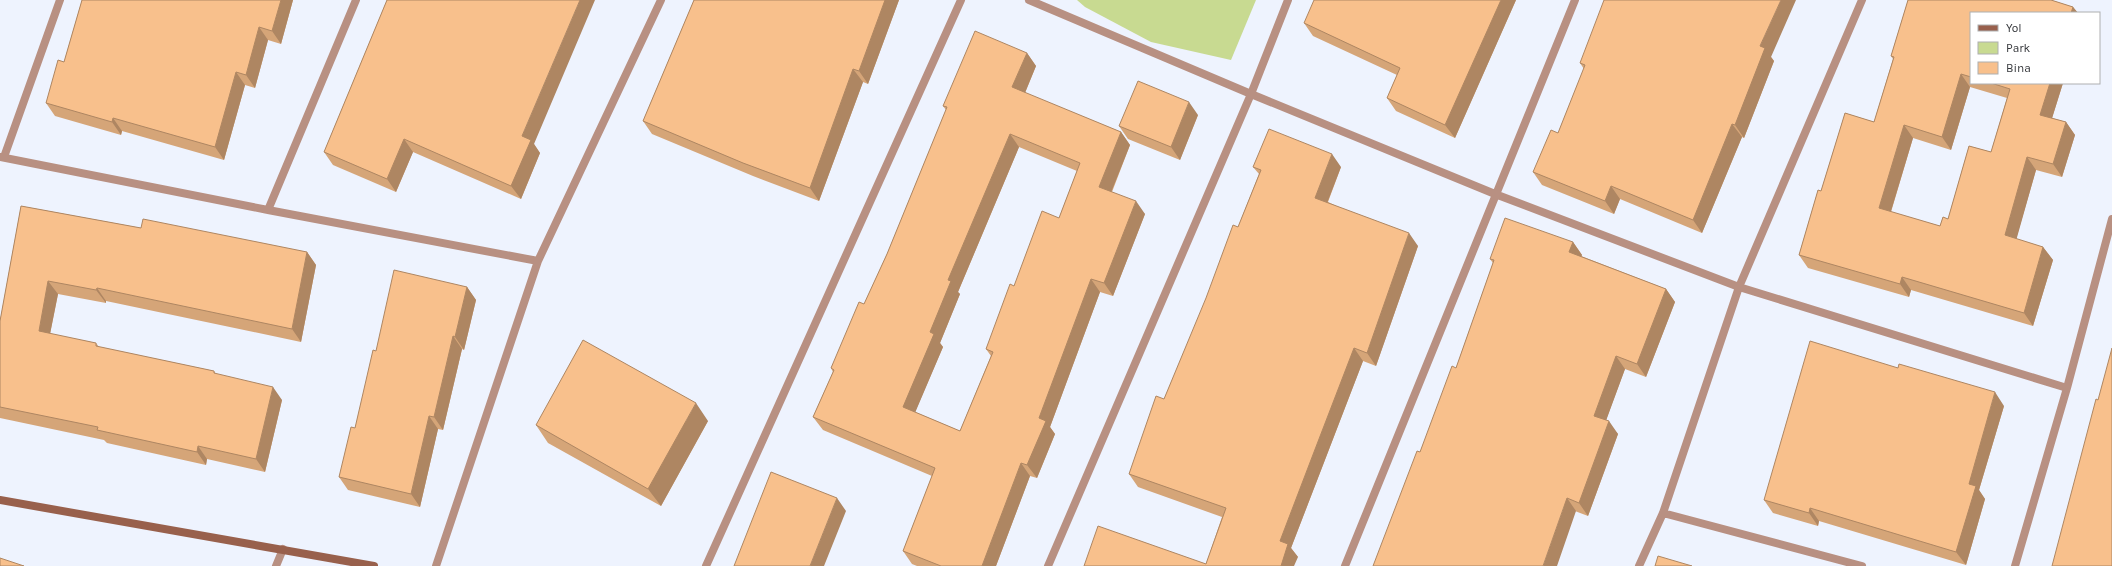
<svg xmlns="http://www.w3.org/2000/svg" width="2112" height="566" font-family="Karla,sans-serif">
  <style>
    .green { fill: #c8da91 }
    .lines { fill: none; stroke-linecap: round; stroke-linejoin: round }
    .minor { stroke: #b89082; stroke-width: 8 }
    .secondary { stroke: #98604c; stroke-width: 8 }
    .wall { fill: #d5a578; fill-rule: evenodd }
    .shaded-wall { fill: #ae8662 }
    .building { fill: #f8c08c; stroke: #ae8662; fill-rule: evenodd }
  </style>
  <rect width="100%" height="100%" fill="#eef3fe"/>
  <path class="green" d="M1077,0H1256L1231,60L1151,42L1085,7Z"/>
  <g class="lines">
    <path class="minor" d="M1029,0L1251,94L1495,194L1739,287L2067,388
      M0,157L268,210L538,261
      M4,157L60,0
      M268,210L356,0
      M1663,513L1862,566
      M276,566L283,549
      M436,566L538,261L661,0
      M706,566L961,0
      M1048,566L1251,94L1288,0
      M1345,566L1575,0
      M1639,566L1663,513L1739,287L1862,0
      M2015,566L2067,388L2112,219"/>
    <path class="secondary" d="M0,500L374,566"/>
  </g>
  <path class="wall" d="M82,0H293L281,44L268,40L255,88L245,85L224,160L122,131L121,135L55,116L46,103L64,62Z
    M387,0L534,144L540,153L521,199L413,152L396,192L333,165L324,152Z
    M694,0H899L868,84L863,82L819,201L753,176L652,134L643,121Z
    M1516,0L1455,138L1396,111L1387,98L1397,75L1313,36L1304,23Z
    M1908,0H2051L2073,7L2078,13H1971V83H2063L2052,118L2066,122L2075,135L2062,177L2036,170L2016,239L2043,247L2053,260L2033,326L1911,290L1909,297L1808,268L1799,255L1818,190L1821,191L1845,113L1874,122L1893,59L1891,56ZM1970,87L2007,98L1991,152L1969,146L1948,219L1943,217L1940,226L1891,212L1913,138L1951,150Z
    M1027,53L1036,66L1025,93L1121,132L1130,145L1112,192L1145,214L1113,296L1100,292L1050,427L1055,434L1037,478L1030,476L996,566H917L912,564L903,551L932,476L823,430L813,417L833,372L831,368L864,304L887,254L946,110L943,106ZM1019,147L1077,171L1059,218L1014,286L986,349L991,356L960,431L915,412L943,347L940,343L960,294L958,292Z
    M1771,57L1774,61L1744,138L1742,137L1702,233L1620,199L1614,214L1542,185L1533,172L1558,133L1584,69L1580,63Z
    M1198,115L1180,160L1128,139L1119,126Z
    M1253,167H1341L1328,202L1418,246L1376,366L1363,361L1323,465L1291,548L1298,557L1206,564L1222,517L1138,487L1129,474L1164,399L1238,227L1259,174Z
    M21,206L141,228L307,252L316,265L301,342L106,301V303L58,294L50,334L96,343L99,347L214,371L216,374L282,400L265,472L207,459L206,465L107,443L104,440L0,418V321Z
    M1573,242L1582,255L1581,256L1666,289L1675,302L1646,377L1625,369L1606,420L1618,434L1588,516L1420,452L1456,368L1493,263L1490,259Z
    M467,287L476,300L464,350L462,349L443,430L438,429L420,507L348,490L339,477L355,428L376,351Z
    M2004,406L1979,490L1985,499L1966,565L1819,521L1818,526L1773,513L1764,500Z
    M708,421L661,506L548,443L536,425Z"/>
  <path class="shaded-wall" d="M281,0H293L281,44L272,31Z
    M580,0H595L534,144L540,153L521,199L511,186L522,136Z
    M885,0H899L868,84L859,71Z
    M1501,0H1516L1455,138L1445,125Z
    M1781,0H1796L1771,57L1774,61L1744,138L1735,125L1760,46Z
    M2073,7L2078,13H2071Z
    M259,27L268,40L255,88L246,75Z
    M1027,53L1036,66L1022,100L1012,87Z
    M853,69L863,82L819,201L810,188Z
    M236,72L245,85L224,160L215,147Z
    M1961,74L1970,87L1951,150L1942,137Z
    M2050,83H2063L2049,128L2040,115Z
    M1189,102L1198,115L1180,160L1171,147Z
    M113,118L122,131L121,135L112,122Z
    M2066,122L2075,135L2062,177L2053,164Z
    M1732,124L1742,137L1702,233L1693,220Z
    M1904,125L1913,138L1888,221L1879,208Z
    M1121,132L1130,145L1108,200L1099,187Z
    M1010,134L1019,147L958,292L960,294L940,343L943,347L912,420L903,407L948,280Z
    M404,139L413,152L396,192L387,179Z
    M1332,154L1341,167L1324,211L1315,198Z
    M2027,157L2036,170L2014,248L2005,235Z
    M1611,186L1620,199L1614,214L1605,201Z
    M1136,201L1145,214L1113,296L1104,283Z
    M1409,233L1418,246L1376,366L1367,353Z
    M1573,242L1582,255L1578,265L1569,252Z
    M2043,247L2053,260L2033,326L2024,313Z
    M307,252L316,265L301,342L292,329Z
    M1902,277L1911,290L1909,297L1900,284Z
    M1091,279L1100,292L1050,427L1055,434L1037,478L1027,465L1039,418Z
    M48,281L58,294L48,344L39,331Z
    M467,287L476,300L464,350L455,337Z
    M97,288L106,301V303L96,290Z
    M1666,289L1675,302L1646,377L1637,364Z
    M453,336L462,349L443,430L434,417Z
    M1354,348L1363,361L1323,465L1291,548L1298,557L1294,566H1281L1280,541L1314,452Z
    M1616,356L1625,369L1603,429L1594,416Z
    M273,387L282,400L265,472L256,459Z
    M1995,392L2004,406L1979,490L1985,499L1966,565L1956,552L1969,484Z
    M696,403L708,421L661,506L648,489Z
    M429,416L438,429L420,507L411,494Z
    M1609,421L1618,434L1588,516L1579,503Z
    M198,446L207,459L206,465L197,452Z
    M1021,463L1030,476L996,566H982Z
    M837,498L846,511L824,566H810Z
    M1567,498L1576,511L1557,566H1543Z
    M1810,508L1819,521L1818,526L1809,513Z"/>
  <path class="building" d="M82,0H281L272,31L259,27L246,75L236,72L215,147L113,118L112,122L46,103L58,60L64,62Z
    M387,0H580L522,136L531,140L511,186L404,139L387,179L324,152Z
    M694,0H885L859,71L853,69L810,188L743,163L643,121Z
    M1314,0H1501L1445,125L1387,98L1400,68L1304,23Z
    M1604,0H1781L1760,46L1765,48L1735,125L1732,124L1693,220L1611,186L1605,201L1533,172L1551,130L1558,133L1585,65L1580,63Z
    M1908,0H2051L2073,7L2071,13H1971V77L1961,74L1942,137L1904,125L1879,208L1940,226L1943,217L1948,219L1969,146L1991,152L2010,89L1991,83H2050L2040,115L2066,122L2053,164L2027,157L2005,235L2043,247L2024,313L1902,277L1900,284L1799,255L1818,190L1821,191L1845,113L1874,122L1894,57L1891,56Z
    M975,31L1027,53L1012,87L1121,132L1099,187L1136,201L1104,283L1091,279L1039,418L1046,421L1027,465L1021,463L982,566H941L903,551L935,468L813,417L834,370L831,368L859,302L864,304L887,254L947,107L943,106ZM1010,134L1080,163L1059,218L1042,211L1014,286L1010,284L986,349L993,352L960,431L903,407L934,334L930,332L951,281L948,280Z
    M1138,81L1189,102L1171,147L1119,126Z
    M1269,129L1332,154L1315,198L1409,233L1367,353L1354,348L1314,452L1280,541L1288,544L1281,566H1084L1098,526L1206,564L1207,561L1226,508L1129,474L1156,396L1164,399L1206,298L1233,225L1238,227L1261,170L1253,167Z
    M21,206L141,228L143,219L307,252L292,329L97,288L96,290L48,281L39,331L96,343V346L214,371V373L273,387L256,459L198,446L197,452L97,430L98,427L0,407V321Z
    M1505,218L1573,242L1569,252L1666,289L1637,364L1616,356L1594,416L1609,421L1579,503L1567,498L1543,566H1373L1417,451L1420,452L1452,366L1456,368L1494,260L1490,259Z
    M394,270L467,287L455,337L453,336L434,417L429,416L411,494L339,477L351,427L355,428L373,350L376,351Z
    M583,340L696,403L648,489L536,425Z
    M1810,341L1898,368L1899,364L1995,392L1969,484L1976,486L1956,552L1810,508L1809,513L1764,500Z
    M2112,348V566H2052L2096,399L2098,400Z
    M771,472L837,498L810,566H734Z
    M1658,556L1692,566H1655Z
    M0,558L24,566H0Z"/>
  <rect x="1970" y="12" width="130" height="72" fill="#ffffff" stroke="#aeafb0"/>
  <rect x="1978" y="25" width="20" height="6" fill="#98604c" stroke="#aeafb0"/>
  <text x="2006" y="32" font-size="12" fill="#34363a">Yol</text>
  <rect x="1978" y="42" width="20" height="12" fill="#c8da91" stroke="#aeafb0"/>
  <text x="2006" y="52" font-size="12" fill="#34363a">Park</text>
  <rect x="1978" y="62" width="20" height="12" fill="#f8c08c" stroke="#aeafb0"/>
  <text x="2006" y="72" font-size="12" fill="#34363a">Bina</text>
</svg>
